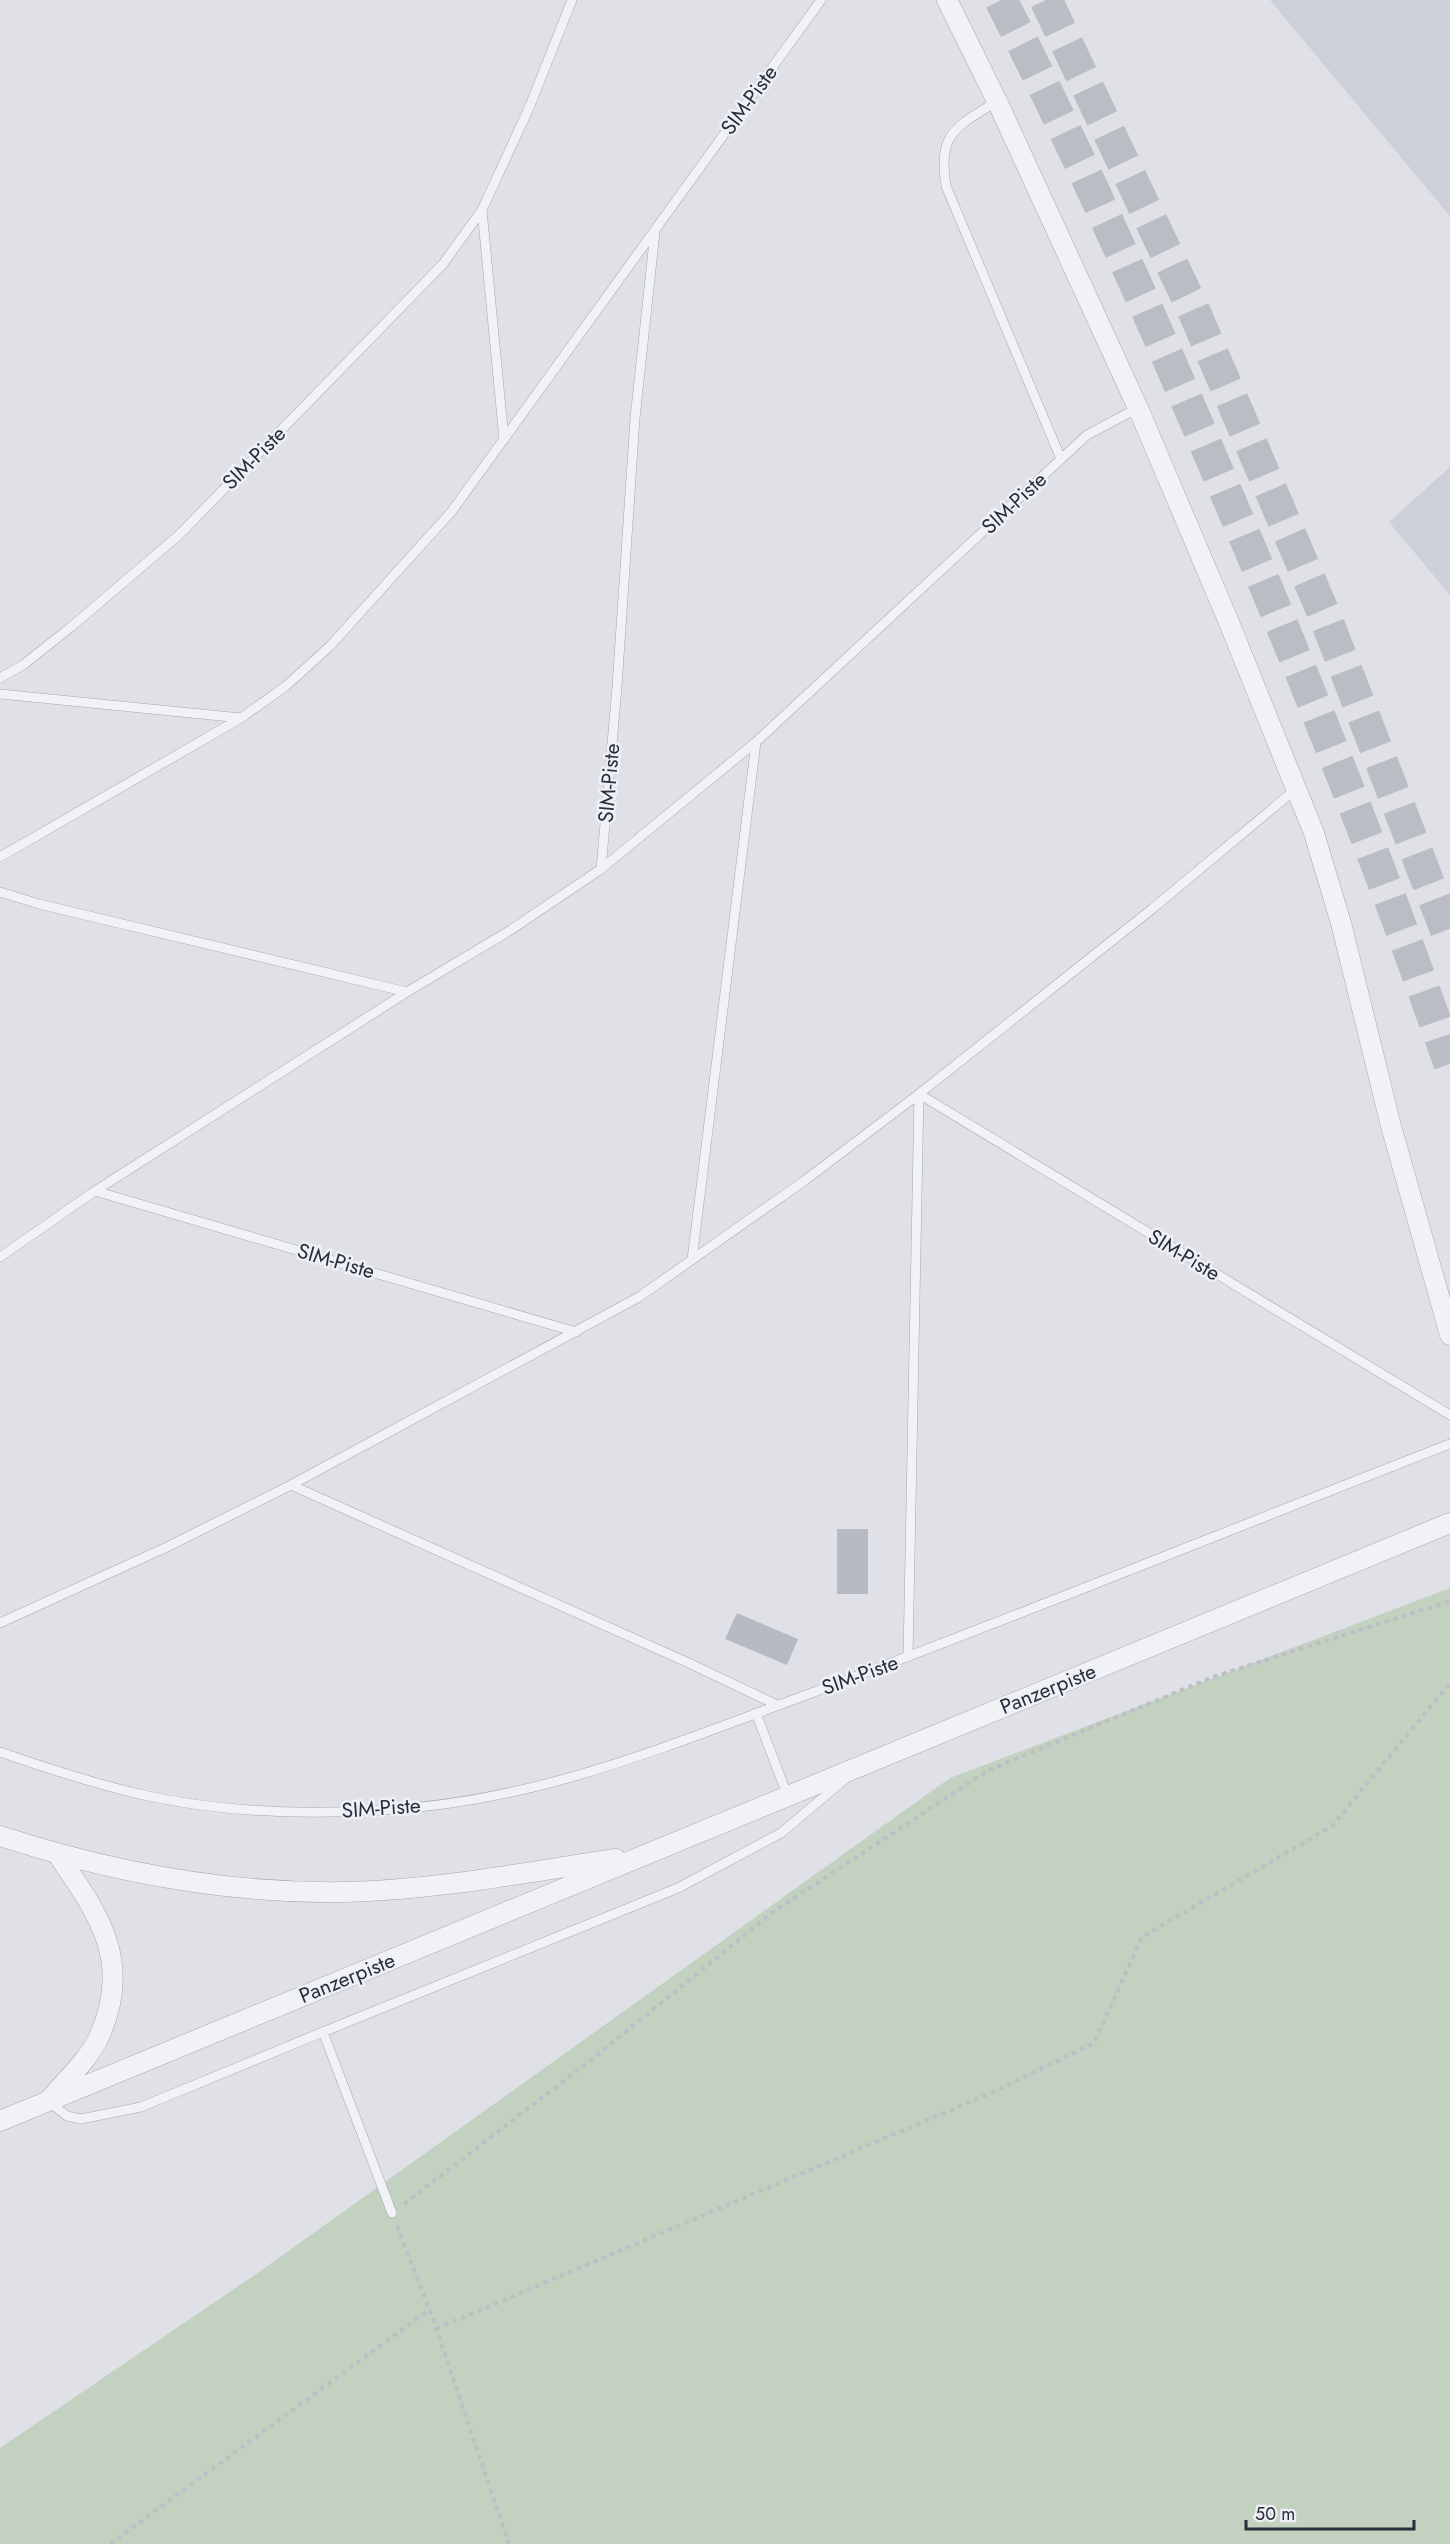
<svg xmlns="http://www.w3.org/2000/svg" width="1450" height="2544" font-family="Jost,sans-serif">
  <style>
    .built { fill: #cdd0d9 }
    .green { fill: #c3d1c1 }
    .building { fill: #b7bac4 }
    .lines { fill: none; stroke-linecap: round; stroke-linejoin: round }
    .motorway-tunnel { stroke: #bbbdc5; stroke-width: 33; stroke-dasharray: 33 16; stroke-linecap: butt }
    .service-casing { stroke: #a5a8b1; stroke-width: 10 }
    .minor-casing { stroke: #a5a8b1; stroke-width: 21 }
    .path { stroke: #bdbfc6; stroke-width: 4; stroke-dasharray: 4.5 4.5; stroke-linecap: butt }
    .service { stroke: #f1f2f6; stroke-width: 9 }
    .minor { stroke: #f1f2f6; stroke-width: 20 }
    .labels { text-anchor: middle; stroke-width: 5; stroke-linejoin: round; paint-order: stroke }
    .street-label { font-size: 21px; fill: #292e3d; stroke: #eef0f5 }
  </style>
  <rect width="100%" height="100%" fill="#dfe1e7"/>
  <path class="built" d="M1270,0H1450V216Z
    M1450,467V595L1389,522Z"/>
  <path class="green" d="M1450,1588V2544H0V2448L256,2274L950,1778Z"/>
  <path class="building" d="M837,1529H868V1594H837Z
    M737,1613L798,1639L787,1665L725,1639Z"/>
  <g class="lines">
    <path class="motorway-tunnel" d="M1001,0C1078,152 1147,307 1214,464C1299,662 1379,861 1450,1064
      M1046,0L1193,309L1324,614L1450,939"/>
    <g class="service-casing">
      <path id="service" d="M997,101C957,127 937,132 946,186L1061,459
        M482,210L504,440
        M0,678L23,665L71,627L179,535L443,264L482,210L529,108L572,0
        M0,694L241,718
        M0,857L241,718L286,686L330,646L452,511L821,0
        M601,869L617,687L635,418L655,232
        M0,892L39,904L407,992
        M919,1094L1450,1415
        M95,1191L576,1332
        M0,1257L95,1191L407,992L509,931L601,869L756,742L1087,435L1138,408
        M692,1260L756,742
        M291,1485L691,1664L777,1705
        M0,1623L167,1547L291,1485L639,1297L804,1181L919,1094L1152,909L1296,789
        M908,1657L919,1094
        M756,1713L788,1797
        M0,1752C46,1768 92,1783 139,1794C217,1812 303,1815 383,1810C537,1802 666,1746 809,1694C1024,1614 1236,1527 1450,1444
        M323,2032L678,1888L781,1833L844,1780
        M48,2101L67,2116L81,2119L141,2107L323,2032L392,2213"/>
    </g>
    <g class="minor-casing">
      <path id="minor" d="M947,0L997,101L1138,408L1228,620L1314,833L1341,923L1391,1126L1450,1335
        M0,1836C111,1872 228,1894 345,1892C436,1890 526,1872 616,1859
        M51,2098C67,2079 89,2059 99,2037C133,1962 99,1915 58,1855
        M0,2121L1450,1523"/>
    </g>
    <path class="path" d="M404,2204L591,2060L773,1912L989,1770L1213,1677L1450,1601
      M397,2226L432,2316L509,2544
      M436,2329L1000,2089L1094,2043L1142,1937L1332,1826L1450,1683
      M110,2544L429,2310"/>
    <use href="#service" class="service"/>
    <use href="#minor" class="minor"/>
  </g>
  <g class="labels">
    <g class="street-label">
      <text transform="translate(749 100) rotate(-54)" y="7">SIM-Piste</text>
      <text transform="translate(254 458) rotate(-45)" y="7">SIM-Piste</text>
      <text transform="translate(1014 503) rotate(-43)" y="7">SIM-Piste</text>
      <text transform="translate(609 783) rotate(-85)" y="7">SIM-Piste</text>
      <text transform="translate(1184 1255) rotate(31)" y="7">SIM-Piste</text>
      <text transform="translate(336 1261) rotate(16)" y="7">SIM-Piste</text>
      <text transform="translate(860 1675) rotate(-20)" y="7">SIM-Piste</text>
      <text transform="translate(1048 1689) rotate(-22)" y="7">Panzerpiste</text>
      <text transform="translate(381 1808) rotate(-4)" y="7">SIM-Piste</text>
      <text transform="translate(347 1978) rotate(-22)" y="7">Panzerpiste</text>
    </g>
  </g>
  <path d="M1246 2520v9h168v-9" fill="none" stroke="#292e3d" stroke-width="3"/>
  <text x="1255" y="2520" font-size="18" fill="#292e3d" stroke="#eef0f5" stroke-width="4.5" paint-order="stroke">50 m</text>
</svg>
